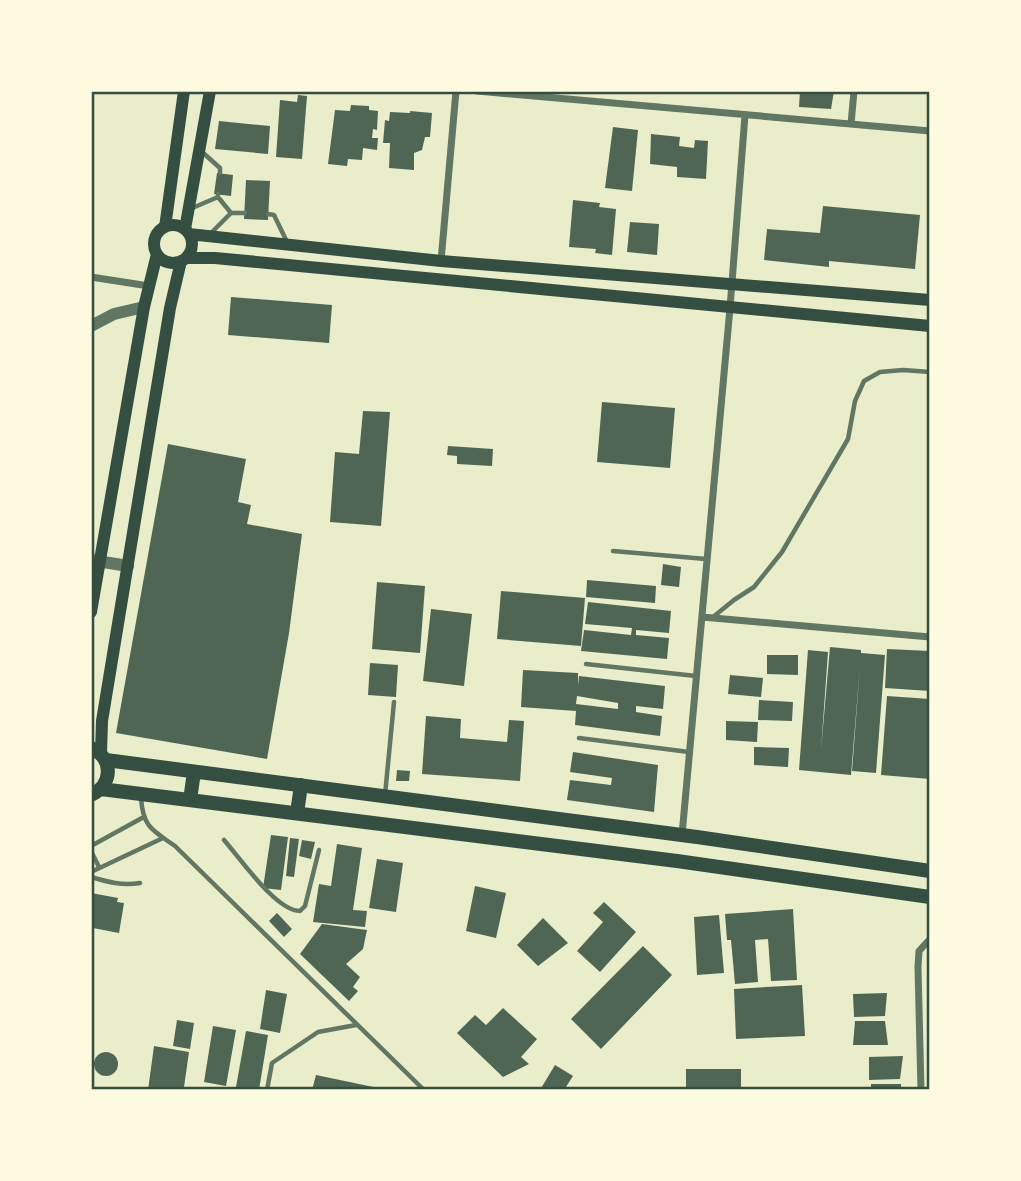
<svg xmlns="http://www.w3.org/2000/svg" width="1021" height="1181" font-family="'Nunito Sans',sans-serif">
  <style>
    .building { fill: #4f6655; fill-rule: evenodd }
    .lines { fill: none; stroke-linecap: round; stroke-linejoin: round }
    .service { stroke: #617663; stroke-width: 4.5 }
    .minor { stroke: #617663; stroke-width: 7 }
    .tertiary { stroke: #617663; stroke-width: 12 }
    .secondary { stroke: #344e41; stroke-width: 12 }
    .primary { stroke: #344e41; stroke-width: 14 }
    .neatline { fill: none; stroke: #344e41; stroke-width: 2.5 }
  </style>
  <rect width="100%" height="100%" fill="#e9edc9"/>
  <path class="building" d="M800,91H834L831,109L799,107Z
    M298,95L307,96L302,159L276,157L280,100L297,102Z
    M351,105L369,106V110L378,111L377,130L373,129L372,138H378L377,150L363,148L362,160L348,159L347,166L328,164L335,110L350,111Z
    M410,111L432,113L430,137H425L422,150L414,153V170L389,168L390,143H383L385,120L389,121L390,112L410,113Z
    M219,121L270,126L268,154L215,149Z
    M613,127L638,130L632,191L605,188Z
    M651,134L680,137L679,146L694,148L695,140L708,141L706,179L677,177V167L650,164Z
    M217,173L233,175L231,196L214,194Z
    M246,180L270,181L268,220L244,219Z
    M573,200L600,203L599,207L616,209L612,255L595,253L596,249L569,247Z
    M823,206L920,215L915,269L829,261V267L764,260L767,229L820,233Z
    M630,222L659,224L657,255L627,252Z
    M231,297L332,305L329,343L228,335Z
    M602,402L675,408L670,468L597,462Z
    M363,411L390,412L381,526L330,522L335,452L359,454Z
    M168,444L246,459L238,502L251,505L247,524L302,534L289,633L267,759L116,733Z
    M448,446L493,449L492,466L457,464V456L447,455Z
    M663,564L681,567L679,587L661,585Z
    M587,580L656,586L655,603L586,597Z
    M377,582L425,586L420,653L372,649Z
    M501,591L585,598L581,646L497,639Z
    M588,602L671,611L669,633L636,630V635L669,638L667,659L581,651L584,630L631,635L632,628L585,624Z
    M431,609L472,614L464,686L423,681Z
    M830,647L861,650V653L885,655L876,773L852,771L860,666L851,775L799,770L808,650L828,652L821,750Z
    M887,649L930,651V691L885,688Z
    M767,655H798V675L767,674Z
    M370,663L398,665L396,697L368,695Z
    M523,670L578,673V685L579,676L665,686L663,709L636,706V712L662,716L660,736L575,725L576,711L521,707ZM577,696L618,703V709L576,704Z
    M730,675L763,678L761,697L728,694Z
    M887,696L930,699V779L881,775Z
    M759,700L793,702L792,721L758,720Z
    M426,716L461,719L460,738L507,742L509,720L524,721L520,781L422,774Z
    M726,721L758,722L757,742L726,740Z
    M754,747L789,748L788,767L754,765Z
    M573,752L658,765L654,812L567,800L570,780L611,785L612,778L570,772Z
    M397,770L410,771L409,781H396Z
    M271,835L288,837L281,890L263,888Z
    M290,838L299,839L294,877L286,876Z
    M302,840L315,842L311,859L299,856Z
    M337,844L362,848L353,910L367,911L365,927L313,922L319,884L331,886Z
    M377,859L403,863L396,912L369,908Z
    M475,886L506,893L496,938L466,931Z
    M91,893L118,898L117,902L124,903L119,933L93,928Z
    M604,902L636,932L600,972L577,951L603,922L593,913Z
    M793,909L797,980L771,981L768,939L755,940L758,982L735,984L731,940H727L725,914Z
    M277,913L292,929L284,937L269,921Z
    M719,915L724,973L697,975L694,917Z
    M543,918L568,943L538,966L517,945Z
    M322,924L367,930L363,949L346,964L360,977L353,987L358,991L349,1001L300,954Z
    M643,946L672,975L601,1049L571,1019Z
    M802,985L805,1036L736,1039L734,989Z
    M266,990L287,994L280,1033L260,1029Z
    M887,993L885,1016L854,1017L853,994Z
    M503,1008L537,1039L521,1057L529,1064L503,1077L457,1033L475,1015L486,1025Z
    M177,1020L194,1023L190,1049L173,1046Z
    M855,1021H885L888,1045H853Z
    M213,1026L236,1030L226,1086L204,1082Z
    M246,1031L268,1035L259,1090L236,1087Z
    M154,1046L189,1052L184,1087L193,1090H148Z
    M94 1064a12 12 0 1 1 24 0a12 12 0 1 1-24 0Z
    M903,1056L900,1079L869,1080V1057Z
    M555,1065L573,1076L564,1090H540Z
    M686,1069H741V1090H686Z
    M316,1075L383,1089V1090H312Z
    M871,1084H901V1090H871Z"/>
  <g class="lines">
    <path class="service" d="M201,151L220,168V173
      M218,197L231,213
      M190,209L218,197V194
      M268,214L274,215L288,244
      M209,235L231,213H245
      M613,551L706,559
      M713,617L734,600L754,587L782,552L848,439L855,401L864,381L880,372L903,370L930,372
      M586,664L696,676
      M579,738L689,752
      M385,795L394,702
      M141,798C143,827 152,830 175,846L424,1090
      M224,840C240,858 276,911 300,911L305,906L319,850
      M91,846L142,818
      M91,851L99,867
      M91,872L163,838
      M91,877C108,882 122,886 140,883
      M267,1090L272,1063L318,1032L356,1025"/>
    <path class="minor" d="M477,91L930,131
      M851,124L854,91
      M441,261L456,91
      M91,277L149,286
      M702,617L930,637
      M682,835L730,308L745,115
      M921,1090L918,967L919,951L930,939"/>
    <path class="tertiary" d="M91,326L114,314L144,307
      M91,560L128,566"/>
    <path class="secondary" d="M154 244a19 19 0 1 1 38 0a19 19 0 1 1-38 0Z
      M165,227L184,91
      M185,229L210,91
      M189,234L441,261L930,300
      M186,258H215L930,326
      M91,612L144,307L157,254
      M101,753L102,721L170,308L181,261"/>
    <path class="primary" d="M91,748C114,758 113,785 91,795
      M106,760L697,837L930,871
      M101,789L677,861L930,897
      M190,800L194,772
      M297,813L301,785"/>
  </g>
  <rect width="1021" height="1181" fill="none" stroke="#fefae0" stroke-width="186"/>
  <rect x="93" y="93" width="835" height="995" class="neatline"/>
</svg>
